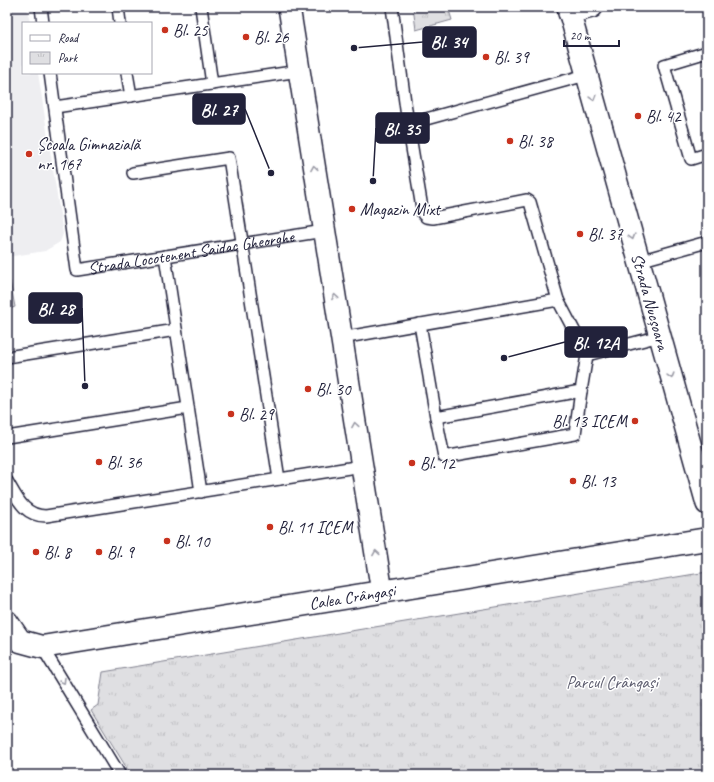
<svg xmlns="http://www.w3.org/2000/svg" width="714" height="782" font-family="Caveat,sans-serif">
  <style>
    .built { fill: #eeeef1 }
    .park { fill: url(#park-tufts); stroke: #80808e }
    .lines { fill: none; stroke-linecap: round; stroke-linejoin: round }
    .lane-casing { stroke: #22223b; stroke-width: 14 }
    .street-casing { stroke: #22223b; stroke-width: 24 }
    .secondary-casing { stroke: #22223b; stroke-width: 25 }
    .lane { stroke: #fff; stroke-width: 11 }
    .street { stroke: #fff; stroke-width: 21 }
    .secondary { stroke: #fff; stroke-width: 22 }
    .oneway { stroke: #9c9ca7 }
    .poi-dot { fill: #c8321e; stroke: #fff; stroke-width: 1.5 }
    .labels { text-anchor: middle; stroke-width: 3; stroke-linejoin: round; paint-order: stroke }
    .poi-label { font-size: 17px; fill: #22223b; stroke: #fff; text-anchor: start }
    .street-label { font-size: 17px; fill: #22223b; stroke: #fff }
    .park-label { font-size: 17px; fill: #5b5b6d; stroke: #fff }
    .leader { fill: none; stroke: #22223b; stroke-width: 1.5 }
    .callout-dot { fill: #22223b; stroke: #fff; stroke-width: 1.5 }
    .callout { fill: #22223b; stroke: #22223b; stroke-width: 1.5 }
    .callout-label { font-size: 18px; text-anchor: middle; font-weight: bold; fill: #fff }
  </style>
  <defs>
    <pattern id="park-tufts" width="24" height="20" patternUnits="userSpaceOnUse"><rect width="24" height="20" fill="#dfdfe2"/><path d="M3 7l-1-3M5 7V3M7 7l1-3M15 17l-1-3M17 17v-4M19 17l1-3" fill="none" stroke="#bfbfc3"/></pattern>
  </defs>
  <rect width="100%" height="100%" fill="#fff"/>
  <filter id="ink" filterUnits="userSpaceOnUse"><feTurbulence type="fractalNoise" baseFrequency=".025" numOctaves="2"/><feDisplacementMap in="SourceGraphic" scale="8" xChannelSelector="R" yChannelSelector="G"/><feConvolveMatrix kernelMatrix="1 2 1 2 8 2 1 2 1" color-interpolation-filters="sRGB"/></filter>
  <g filter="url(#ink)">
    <path class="built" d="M7,7H27L30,23H23V73H38L63,234L60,242L45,251L7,257Z"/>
    <path class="park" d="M413,7H448L452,20L416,30Z
      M7,278L10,281L15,307L7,310Z
      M707,572V775H131L91,710L98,705L103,672Z"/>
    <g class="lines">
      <g class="lane-casing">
        <g id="lane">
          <path d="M41,7L43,23"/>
          <path d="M118,7L120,23"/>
          <path d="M201,7L212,84"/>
          <path d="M392,7L408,124L423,214L426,217L433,218L527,200L530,202L558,300L587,355L581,391L436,417L420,324"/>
          <path d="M707,52L664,65L691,159L707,154"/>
          <path id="s1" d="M50,73L77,270L324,231"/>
          <path d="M127,73L131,96"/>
          <path d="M55,107L299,71"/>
          <path d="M408,124L586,75"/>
          <path d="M133,173L229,158L279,479"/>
          <path d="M165,256L201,492"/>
          <path d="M639,261L707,242"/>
          <path d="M341,338L558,300"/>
          <path d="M587,355L660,336"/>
          <path d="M7,357L176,330"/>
          <path d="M436,417L444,457L575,434L581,391"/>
          <path d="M7,437L188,408"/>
          <path d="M7,481C17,498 24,516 46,516L362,466"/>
          <path d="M42,647L120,775"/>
        </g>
      </g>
      <g class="street-casing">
        <g id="street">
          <path d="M289,7L382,592"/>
          <path id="s2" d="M568,7L707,504"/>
          <path d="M569,13L592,7"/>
        </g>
      </g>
      <g class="secondary-casing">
        <g id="secondary">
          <path id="s3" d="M7,622L20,641L42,647L707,539"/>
        </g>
      </g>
      <use href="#lane" class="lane"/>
      <use href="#street" class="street"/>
      <use href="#secondary" class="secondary"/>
    </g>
    <defs><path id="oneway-chevron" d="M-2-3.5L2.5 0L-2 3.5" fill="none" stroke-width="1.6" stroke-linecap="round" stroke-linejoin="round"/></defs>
    <g class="oneway">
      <use href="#oneway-chevron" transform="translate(593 98) rotate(74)"/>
      <use href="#oneway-chevron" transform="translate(314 168) rotate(-99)"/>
      <use href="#oneway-chevron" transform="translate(632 237) rotate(74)"/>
      <use href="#oneway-chevron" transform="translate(335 297) rotate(-99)"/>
      <use href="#oneway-chevron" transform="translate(671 376) rotate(74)"/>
      <use href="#oneway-chevron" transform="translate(355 425) rotate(-99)"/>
      <use href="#oneway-chevron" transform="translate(376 553) rotate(-99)"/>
      <use href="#oneway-chevron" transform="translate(63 681) rotate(59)"/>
    </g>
  </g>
  <g class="poi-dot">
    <circle cx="165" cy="30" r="4"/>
    <circle cx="246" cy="37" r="4"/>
    <circle cx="486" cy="57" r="4"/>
    <circle cx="638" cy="116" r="4"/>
    <circle cx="510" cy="141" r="4"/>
    <circle cx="29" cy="154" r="4"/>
    <circle cx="352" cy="209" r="4"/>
    <circle cx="580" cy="234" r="4"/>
    <circle cx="308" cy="389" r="4"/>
    <circle cx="231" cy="414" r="4"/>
    <circle cx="635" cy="421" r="4"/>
    <circle cx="99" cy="462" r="4"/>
    <circle cx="412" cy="463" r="4"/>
    <circle cx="573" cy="481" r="4"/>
    <circle cx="270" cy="527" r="4"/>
    <circle cx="167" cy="541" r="4"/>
    <circle cx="36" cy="552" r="4"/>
    <circle cx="99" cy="552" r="4"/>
  </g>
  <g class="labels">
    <g class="poi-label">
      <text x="173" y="36">Bl. 25</text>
      <text x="254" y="43">Bl. 26</text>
      <text x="494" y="63">Bl. 39</text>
      <text x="646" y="122">Bl. 42</text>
      <text x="518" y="147">Bl. 38</text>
      <text x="37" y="150">Școala Gimnazială<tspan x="37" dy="20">nr. 167</tspan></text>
      <text x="360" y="215">Magazin Mixt</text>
      <text x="588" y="240">Bl. 37</text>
      <text x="316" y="395">Bl. 30</text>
      <text x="239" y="420">Bl. 29</text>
      <text x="627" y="427" text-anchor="end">Bl. 13 ICEM</text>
      <text x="107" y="468">Bl. 36</text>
      <text x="420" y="469">Bl. 12</text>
      <text x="581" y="487">Bl. 13</text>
      <text x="278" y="533">Bl. 11 ICEM</text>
      <text x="175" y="547">Bl. 10</text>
      <text x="44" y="558">Bl. 8</text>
      <text x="107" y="558">Bl. 9</text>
    </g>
    <g class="street-label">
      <text dy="6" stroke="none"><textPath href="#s1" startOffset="314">Strada Locotenent Saidac Gheorghe</textPath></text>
      <text dy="6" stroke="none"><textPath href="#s2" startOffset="306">Strada Nucșoara</textPath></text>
      <text dy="6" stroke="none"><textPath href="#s3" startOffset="360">Calea Crângași</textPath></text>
    </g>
    <g class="park-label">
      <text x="612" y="688">Parcul Crângași</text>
    </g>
  </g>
  <path class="leader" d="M354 48L423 42M271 173L245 109M373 181L376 128M85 386L82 308M504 358L565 342"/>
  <g class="callout-dot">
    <circle cx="354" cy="48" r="4"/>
    <circle cx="271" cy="173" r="4"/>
    <circle cx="373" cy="181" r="4"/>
    <circle cx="85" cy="386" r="4"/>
    <circle cx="504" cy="358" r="4"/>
  </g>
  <g class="callout">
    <rect x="423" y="27" width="53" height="30" rx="4"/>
    <rect x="193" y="94" width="52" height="30" rx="4"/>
    <rect x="376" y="113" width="53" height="30" rx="4"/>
    <rect x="29" y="293" width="53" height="30" rx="4"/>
    <rect x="565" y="327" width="62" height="30" rx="4"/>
  </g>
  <g class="callout-label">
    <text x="449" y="48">Bl. 34</text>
    <text x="219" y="116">Bl. 27</text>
    <text x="402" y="135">Bl. 35</text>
    <text x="56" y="315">Bl. 28</text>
    <text x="596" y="349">Bl. 12A</text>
  </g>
  <rect width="714" height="782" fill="none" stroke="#fff" stroke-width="24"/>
  <rect x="12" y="12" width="690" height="758" fill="none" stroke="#22223b" stroke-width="1.5" filter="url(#ink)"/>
  <rect x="22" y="22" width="130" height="52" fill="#ffffff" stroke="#a7a7b1"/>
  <rect x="30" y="35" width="20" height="6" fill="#ffffff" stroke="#a7a7b1"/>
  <text x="58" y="42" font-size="12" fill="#22223b">Road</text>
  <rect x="30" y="52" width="20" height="12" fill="url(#park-tufts)" stroke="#a7a7b1"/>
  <text x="58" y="62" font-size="12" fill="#22223b">Park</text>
  <path d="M564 40v6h55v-6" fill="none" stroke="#22223b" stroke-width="2"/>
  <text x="570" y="40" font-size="12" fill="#22223b" stroke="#ffffff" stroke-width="3" paint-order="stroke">20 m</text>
</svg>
